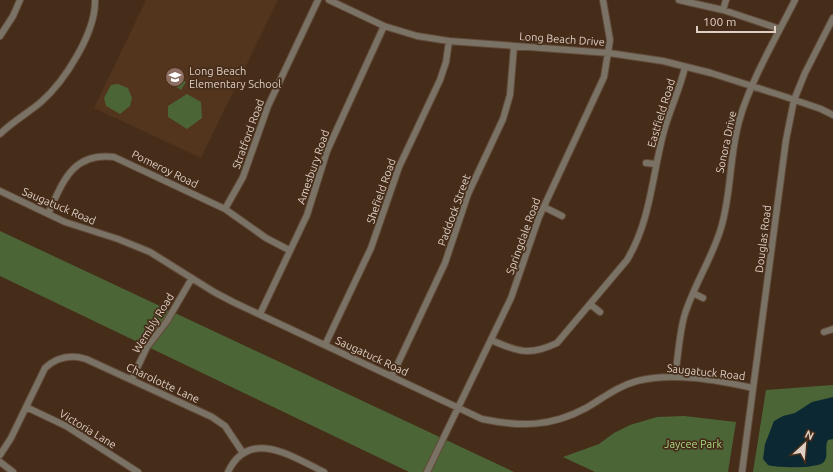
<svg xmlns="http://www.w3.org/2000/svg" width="833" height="472" font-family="Ubuntu,sans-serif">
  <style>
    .built { fill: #53341d }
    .green { fill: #4c6537 }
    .water { fill: #0c2832 }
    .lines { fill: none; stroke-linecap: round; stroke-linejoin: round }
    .minor-casing { stroke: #624a39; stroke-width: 8 }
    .minor { stroke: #7a7265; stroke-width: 6 }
    .labels { text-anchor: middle; stroke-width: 3.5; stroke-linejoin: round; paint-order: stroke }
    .street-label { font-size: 11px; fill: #dfcfc4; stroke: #462d1a }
    .poi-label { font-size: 11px; fill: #dfcfc4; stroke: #462d1a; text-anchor: start }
    .park-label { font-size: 11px; fill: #a8d781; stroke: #462d1a }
  </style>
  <rect width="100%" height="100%" fill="#462d1a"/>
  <path class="built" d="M146,0H278L201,158L94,108Z"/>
  <path class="green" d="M177,76L186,82L181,90L172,84Z
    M118,84L128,88L132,98L130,106L120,114L106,106L104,98L111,85Z
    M187,94L201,102L202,118L187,129L168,117V106Z
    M0,231L514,472H409L0,276Z
    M833,385V472H753L766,390Z
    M684,416L736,422L728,472H595L563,457L599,444L614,433L630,425L657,417Z"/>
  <path class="water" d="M833,397V439L828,440C824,447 829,456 824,462C818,469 777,468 768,465L763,459L765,444L774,421L783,416L795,413L812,402Z"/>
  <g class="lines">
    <g class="minor-casing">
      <path id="minor" d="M329,0L384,26L417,36L449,41L609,53L663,61L711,73L783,96L821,109L833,115
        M679,0L723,10L780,29
        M723,10L726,0
        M0,36L13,16L20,0
        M0,134C12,122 28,113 41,102C65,81 96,32 95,0
        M646,163L656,164
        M0,191L65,222L118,239L150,252L214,292L233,302L482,419C520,427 551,427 586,408C603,398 618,386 637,381C674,372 716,380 753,388
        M544,207L562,216
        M225,209L243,177L268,106L318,0
        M48,214C63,182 72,152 114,157L225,209L266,238L289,250
        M693,293L703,298
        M591,305L600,312
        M260,314L307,215L327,151L384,26
        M824,332L833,329
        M491,340C518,352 530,356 557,343L627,260C651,220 652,175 664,131C670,109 680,89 685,67
        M325,345L371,248L399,167L440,80L446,62L449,41
        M392,376L445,263L468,194L503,119L510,95L514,46
        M675,377C678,357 679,336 684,317C693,286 712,259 721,228C732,192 729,154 740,118C751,80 777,36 795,0
        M132,379L147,347L167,321L192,278
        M26,407L66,426L138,472
        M0,455L11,438L45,368C57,357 70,354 86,359L212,417L225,426L243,453
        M0,462L13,472
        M228,472C249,427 293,457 324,472
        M427,472L511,298L539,217L604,77L610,40L603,0
        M742,472L786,140L794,100L805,73L833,18"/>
    </g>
    <use href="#minor" class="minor"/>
  </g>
  <defs>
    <g id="school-disc" transform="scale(1)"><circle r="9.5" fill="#8d6e63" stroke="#462d1a"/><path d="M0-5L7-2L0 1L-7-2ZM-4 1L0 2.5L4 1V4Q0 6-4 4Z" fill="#fff"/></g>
  </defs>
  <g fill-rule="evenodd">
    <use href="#school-disc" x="175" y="77"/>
  </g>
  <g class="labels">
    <g class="street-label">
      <text transform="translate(562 39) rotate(4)" y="4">Long Beach Drive</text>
      <text transform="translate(661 113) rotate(-73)" y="4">Eastfield Road</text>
      <text transform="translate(248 134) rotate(-70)" y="4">Stratford Road</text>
      <text transform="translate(726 142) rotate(-78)" y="4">Sonora Drive</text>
      <text transform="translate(313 167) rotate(-71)" y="4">Amesbury Road</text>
      <text transform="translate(165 169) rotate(26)" y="4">Pomeroy Road</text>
      <text transform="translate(381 191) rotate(-71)" y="4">Shefield Road</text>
      <text transform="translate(59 206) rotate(23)" y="4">Saugatuck Road</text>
      <text transform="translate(454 210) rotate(-70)" y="4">Paddock Street</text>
      <text transform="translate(523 236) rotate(-70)" y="4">Springdale Road</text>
      <text transform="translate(763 239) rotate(-83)" y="4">Douglas Road</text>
      <text transform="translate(153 323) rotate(-58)" y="4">Wembly Road</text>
      <text transform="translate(372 356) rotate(25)" y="4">Saugatuck Road</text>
      <text transform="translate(706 372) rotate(6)" y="4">Saugatuck Road</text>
      <text transform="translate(163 383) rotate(25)" y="4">Charolotte Lane</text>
      <text transform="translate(88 429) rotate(31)" y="4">Victoria Lane</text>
    </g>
    <g class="poi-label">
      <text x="189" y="75">Long Beach<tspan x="189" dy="13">Elementary School</tspan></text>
    </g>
    <g class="park-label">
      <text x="693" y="448">Jaycee Park</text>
    </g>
  </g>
  <g transform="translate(805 444) rotate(26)" stroke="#462d1a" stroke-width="3" paint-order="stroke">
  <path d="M0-3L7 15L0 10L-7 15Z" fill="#dfcfc4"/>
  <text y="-6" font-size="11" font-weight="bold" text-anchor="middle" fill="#dfcfc4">N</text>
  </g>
  <path d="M697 26v6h78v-6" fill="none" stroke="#dfcfc4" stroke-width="2"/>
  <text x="703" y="26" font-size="12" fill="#dfcfc4" stroke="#462d1a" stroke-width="3" paint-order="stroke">100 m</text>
</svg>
